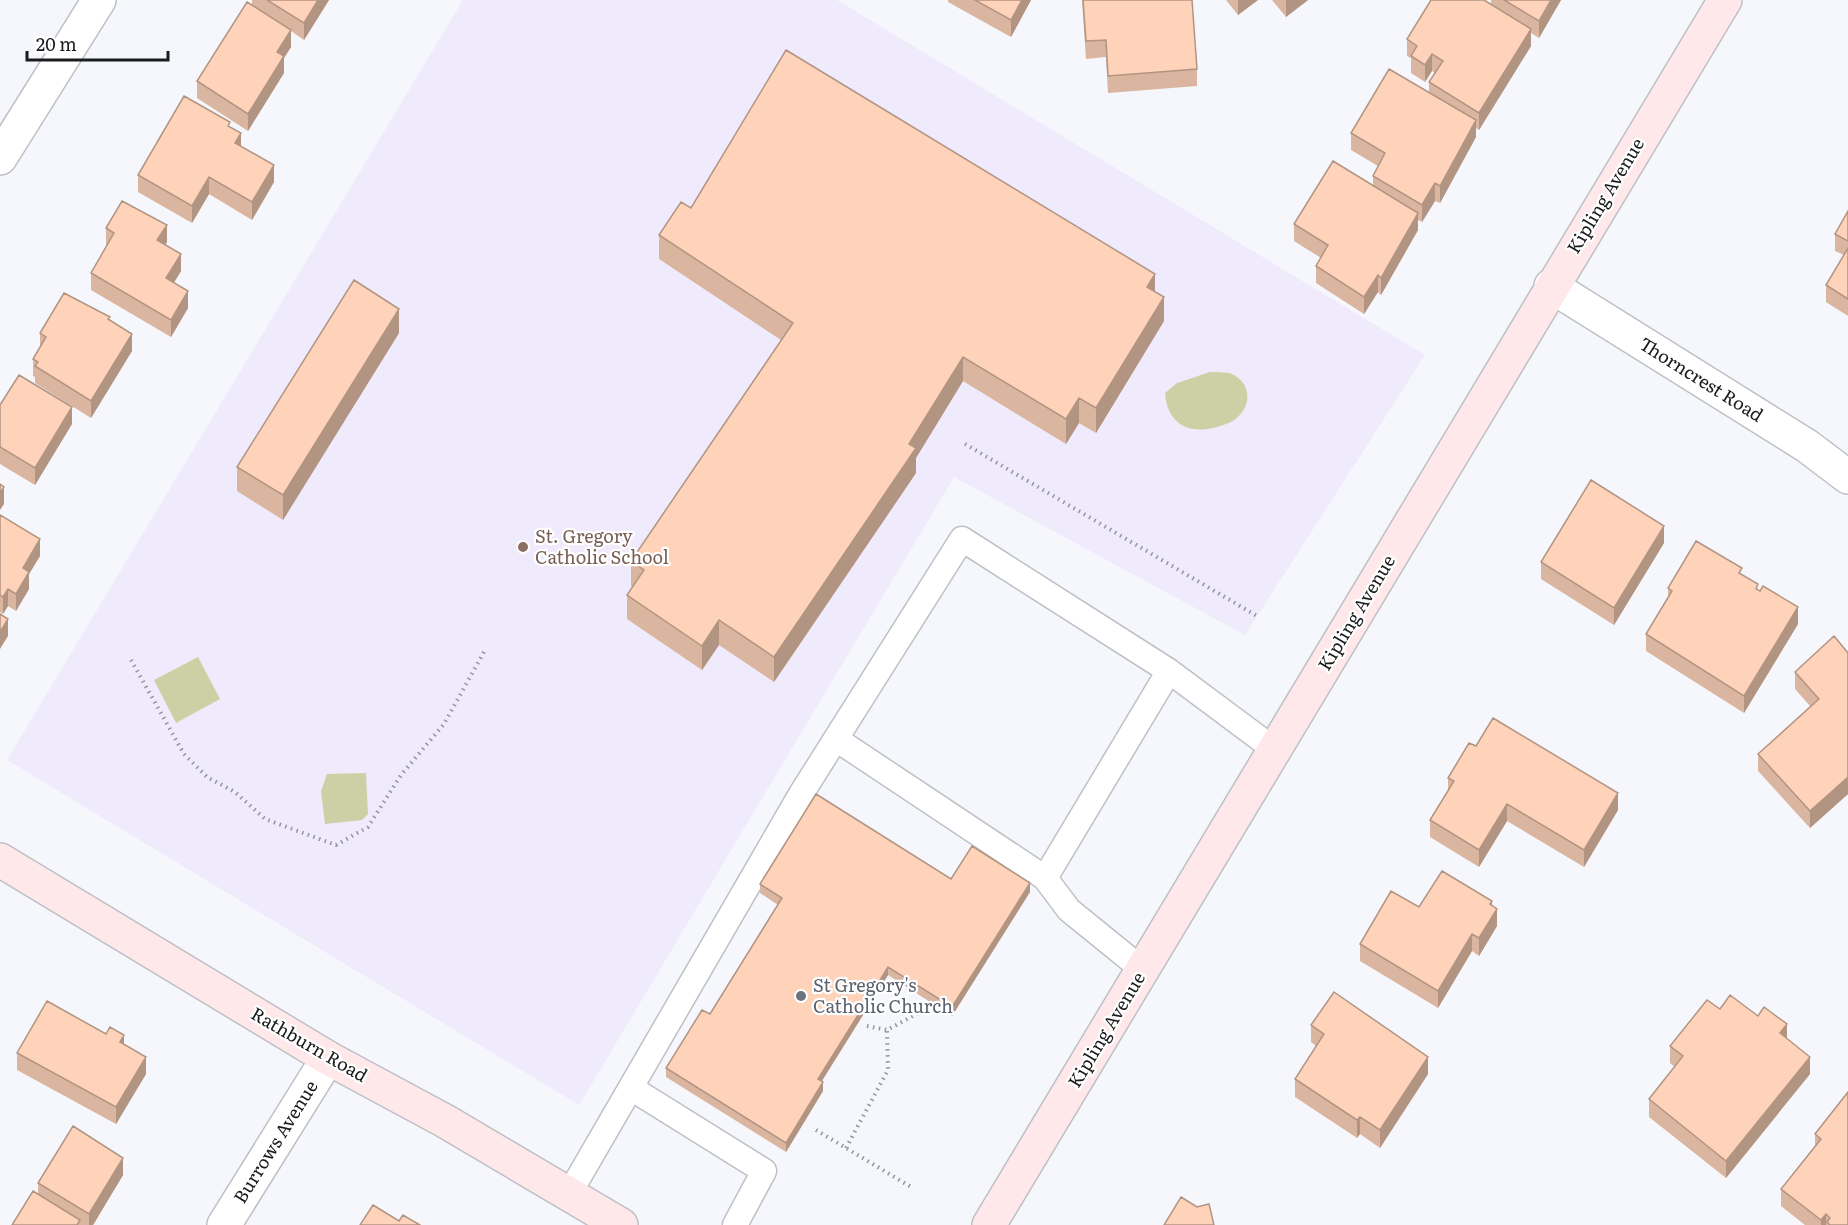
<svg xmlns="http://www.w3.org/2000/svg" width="1848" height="1225" font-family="Literata,serif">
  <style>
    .education { fill: #efeafc }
    .green { fill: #ccd1a5 }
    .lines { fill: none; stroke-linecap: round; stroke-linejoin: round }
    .lane-casing { stroke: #bec0c5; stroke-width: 27 }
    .street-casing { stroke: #bec0c5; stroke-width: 36 }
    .secondary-casing { stroke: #bec0c5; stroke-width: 36 }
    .path { stroke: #94969a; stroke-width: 4; stroke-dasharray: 1.5 4.5; stroke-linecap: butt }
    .lane { stroke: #fff; stroke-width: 24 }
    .street { stroke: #fff; stroke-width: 33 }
    .secondary { stroke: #ffe8e9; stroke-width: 33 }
    .wall { fill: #dab59f }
    .shaded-wall { fill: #b29482 }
    .building { fill: #fed3b9; stroke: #b29482; stroke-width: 1.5 }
    .education-dot { fill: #8d6e63; stroke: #fff; stroke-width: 2 }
    .worship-dot { fill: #6b7280; stroke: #fff; stroke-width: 2 }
    .labels { text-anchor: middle; stroke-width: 4.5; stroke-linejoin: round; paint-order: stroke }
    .street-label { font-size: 18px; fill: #1a1b1c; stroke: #fff }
    .education-label { font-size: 18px; fill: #785e54; stroke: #fff; text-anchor: start }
    .worship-label { font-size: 18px; fill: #5b616d; stroke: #fff; text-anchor: start }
  </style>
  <rect width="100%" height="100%" fill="#f5f7fd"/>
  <path class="education" d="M463,0H837L1425,355L1245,635L954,477L579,1105L7,760Z"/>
  <path class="green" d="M1210,372C1216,372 1223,372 1229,373C1250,380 1253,403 1238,417C1233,422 1224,425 1217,427C1189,435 1167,424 1165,393L1177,383Z
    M198,657L220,699L176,723L154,680Z
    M366,773L368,814L362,820L325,824L321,791L327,774Z"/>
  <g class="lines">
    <g class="lane-casing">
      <path id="lane" d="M836,739L1045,878L1069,910L1143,970
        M1045,878L1169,671
        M631,1088L764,1171L735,1225
        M569,1194L801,794L962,539L1169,671L1275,750"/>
    </g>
    <g class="street-casing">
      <path id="street" d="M0,158L99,0
        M1551,286L1807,446L1848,477
        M224,1225L328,1058"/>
    </g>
    <g class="secondary-casing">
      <path id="secondary" d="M0,860L328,1058L445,1121L621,1225
        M989,1225C1236,818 1477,407 1725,0"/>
    </g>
    <path class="path" d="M965,444L1257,616
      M131,660L184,754L207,777L235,792L265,819L336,845L368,827L401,775L444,724L484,652
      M867,1026L887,1030L920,1012
      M816,1130L911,1187
      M846,1148L888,1070L887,1030"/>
    <use href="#lane" class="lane"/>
    <use href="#street" class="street"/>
    <use href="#secondary" class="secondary"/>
  </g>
  <path class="wall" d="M252,0H329L304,40L291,31V47L284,58V73L248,131L197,98V81L252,6Z
    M948,0H1031L1011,37L948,2Z
    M1082,0H1192L1197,69V86L1108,93L1106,57L1086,59Z
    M1226,0H1258L1238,15Z
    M1272,0H1308L1286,17Z
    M1491,0H1561L1539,38L1531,33V46L1479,130L1476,128V137L1440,203L1435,201L1422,222L1418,220V230L1381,295L1378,292L1364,314L1316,283V266L1321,258L1294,241V224L1373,185V176L1378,166L1351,150V133L1429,93V82L1435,73L1432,71L1425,82L1411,73V58L1407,56V39L1491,4Z
    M230,127L241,146L274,182L252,220L209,194L192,223L138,192V175Z
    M691,208L1155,291L1164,321L1096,433L1079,423L1066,444L963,381L916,458V473L774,682L719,645L702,670L627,619V595L633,587L631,586V561L781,340L659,259V235Z
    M1848,211V316L1826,302V285L1844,255L1835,251V234Z
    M106,228L167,242L165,245L181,271L174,283L188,308L171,337L91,290V273L107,246L106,245Z
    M110,320L132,351L91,418L35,383V377L33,376V359L40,348V333Z
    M399,333L283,520L237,491V467Z
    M0,405L72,424L35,485L0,464Z
    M0,515L40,556L29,574V589L16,611L8,606L3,614L0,612Z
    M1664,543L1614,625L1541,579V562Z
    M1742,575L1798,624L1744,713L1646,651V634L1668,598V588Z
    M1848,653V794L1810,828L1758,771V754L1810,706L1795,689V672Z
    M1476,746L1618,810L1584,867L1507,821L1479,867L1430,837V820L1448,791V778Z
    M951,879L1030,892L952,1016L888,975L822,1081L823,1091L786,1152L666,1077V1068L710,1014L778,905L760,893V884Z
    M1492,906L1497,926L1479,956L1472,951L1438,1008L1360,961V944L1419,907Z
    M1720,1009L1787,1038L1810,1074L1726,1178L1649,1117V1099L1675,1067L1670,1063V1046Z
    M1311,1025L1428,1074L1380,1148L1360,1134L1357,1138L1295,1097V1079L1316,1046L1311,1042Z
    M124,1045L146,1074L116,1124L17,1070V1053Z
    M1848,1092V1225H1805L1781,1206V1189L1815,1146V1134Z
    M123,1175L93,1225H12L38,1194V1183Z"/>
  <path class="shaded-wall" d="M318,0H329L304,40V23Z
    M1022,0H1031L1011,37V20Z
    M1238,0H1258L1238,15Z
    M1286,0H1308L1286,17Z
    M1551,0H1561L1539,38V21Z
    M1531,29V46L1479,130V113Z
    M291,30V47L284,58V73L248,131V114L277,52Z
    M1432,54V71L1425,82V65Z
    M1476,120V137L1440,203V186Z
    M241,133V150L235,143Z
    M274,165V182L252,220V202Z
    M209,177V194L192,223V206Z
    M1435,183V201L1422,222V205Z
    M1418,213V230L1381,295V278Z
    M167,225V242L157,257V240Z
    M181,254V271L166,295V278Z
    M1155,274V299L1147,287Z
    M1378,275V292L1364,314V297Z
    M188,291V308L171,337V320Z
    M1164,297V321L1096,433V408Z
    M399,309V333L283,520V495Z
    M132,334V351L91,418V401Z
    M963,357V381L916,458V473L774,682V657L909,444Z
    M1079,398V423L1066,444V419Z
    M72,407V424L35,485V468Z
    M4,487V504L0,510V493Z
    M1664,526V543L1614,625V608Z
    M40,539V556L29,574V589L16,611V594L23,568Z
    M8,589V606L3,614V597Z
    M1798,607V624L1744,713V696Z
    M8,619V636L0,649V632Z
    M719,620V645L702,670V646Z
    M1848,777V794L1810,828V811Z
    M1618,793V810L1584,867V850Z
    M1507,804V821L1479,867V850Z
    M1030,883V892L952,1016V1007Z
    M1492,901V916L1497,909V926L1479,956V938L1490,904Z
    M1472,934V951L1438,1008V991Z
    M888,967V975L818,1087V1079Z
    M1787,1024V1041L1780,1033Z
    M124,1035V1052L120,1042Z
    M146,1057V1074L116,1124V1107Z
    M1428,1057V1074L1380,1148V1130Z
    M1810,1057V1074L1726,1178V1161Z
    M823,1082V1091L786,1152V1143Z
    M1360,1117V1134L1357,1138V1120Z
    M123,1158V1175L93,1225H89V1214Z
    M1826,1214V1225H1821V1220Z"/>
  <path class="building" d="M267,0H318L304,23Z
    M975,0H1022L1011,20Z
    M1083,0H1192L1197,69L1108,76L1106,40L1086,41Z
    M1431,0H1484L1531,29L1479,113L1429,82L1443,61L1432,54L1425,65L1411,56L1417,46L1407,39Z
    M1504,0H1551L1539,21Z
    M247,2L291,30L277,52L284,56L248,114L197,81Z
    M786,50L1155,274L1147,287L1164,297L1096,408L1079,398L1066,419L963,357L909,444L916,448L774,657L719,620L702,646L627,595L644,570L631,561L793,323L659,235L681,202L691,208Z
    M1389,69L1476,120L1440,186L1435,183L1422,205L1373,176L1385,153L1351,133Z
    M184,96L230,122L228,126L241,133L235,143L274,165L252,202L209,177L192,206L138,175Z
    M1333,161L1418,213L1381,278L1378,275L1364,297L1316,266L1328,245L1294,224Z
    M122,201L167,225L157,240L181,254L166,278L188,291L171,320L91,273L114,233L106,228Z
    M1848,211V241L1835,234Z
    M1848,248V299L1826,285Z
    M354,280L399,309L283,495L237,467Z
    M64,293L110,317L108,319L132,334L91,401L35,366L38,362L33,359L46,337L40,333Z
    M19,375L72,407L35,468L0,447V405Z
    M1591,480L1664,526L1614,608L1541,562Z
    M0,484L4,487L0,493Z
    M0,515L40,539L23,568L29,572L16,594L8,589L3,597L0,595Z
    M1696,541L1742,568L1739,573L1758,584L1756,589L1760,591L1763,586L1798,607L1744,696L1646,634L1672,591L1668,588Z
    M0,614L8,619L0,632Z
    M1834,636L1848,653V777L1810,811L1758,754L1819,699L1795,672Z
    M1493,718L1618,793L1584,850L1507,804L1479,850L1430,820L1454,781L1448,778L1469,743L1476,746Z
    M816,794L951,879L972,846L1030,883L952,1007L888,967L818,1079L823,1082L786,1143L666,1068L702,1010L710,1014L782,898L760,884Z
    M1442,871L1492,901L1490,904L1497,909L1479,938L1472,934L1438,991L1360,944L1391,891L1419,907Z
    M1334,992L1428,1057L1380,1130L1360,1117L1357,1120L1295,1079L1324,1034L1311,1025Z
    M1730,995L1758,1016L1764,1007L1787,1024L1780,1033L1810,1057L1726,1161L1649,1099L1683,1056L1670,1046L1707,1000L1720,1009Z
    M47,1001L106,1034L110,1027L124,1035L120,1042L146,1057L116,1107L17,1053Z
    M1848,1092V1225H1830L1827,1222L1830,1218L1826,1214L1821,1220L1781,1189L1821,1139L1815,1134Z
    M73,1126L123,1158L89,1214L38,1183Z
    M33,1191L80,1220L77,1225H12Z
    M1181,1197L1197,1207L1209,1204L1214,1225H1164Z
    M373,1205L399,1221L403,1215L420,1225H360Z"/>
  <circle class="education-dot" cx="523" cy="547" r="6"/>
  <circle class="worship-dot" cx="801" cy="996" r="6"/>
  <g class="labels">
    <g class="street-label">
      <text transform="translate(1606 196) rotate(-59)" y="6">Kipling Avenue</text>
      <text transform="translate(1701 380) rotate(32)" y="6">Thorncrest Road</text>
      <text transform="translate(1357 613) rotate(-59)" y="6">Kipling Avenue</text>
      <text transform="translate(1107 1030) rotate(-59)" y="6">Kipling Avenue</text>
      <text transform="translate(309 1045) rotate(30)" y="6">Rathburn Road</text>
      <text transform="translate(276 1142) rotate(-58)" y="6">Burrows Avenue</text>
    </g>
    <g class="education-label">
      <text x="535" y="543">St. Gregory<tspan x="535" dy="21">Catholic School</tspan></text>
    </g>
    <g class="worship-label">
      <text x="813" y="992">St Gregory's<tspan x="813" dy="21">Catholic Church</tspan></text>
    </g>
  </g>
  <path d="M27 51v9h141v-9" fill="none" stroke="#1a1b1c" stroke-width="3"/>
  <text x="36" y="51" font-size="18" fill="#1a1b1c" stroke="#ffffff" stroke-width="4.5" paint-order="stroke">20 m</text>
</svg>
